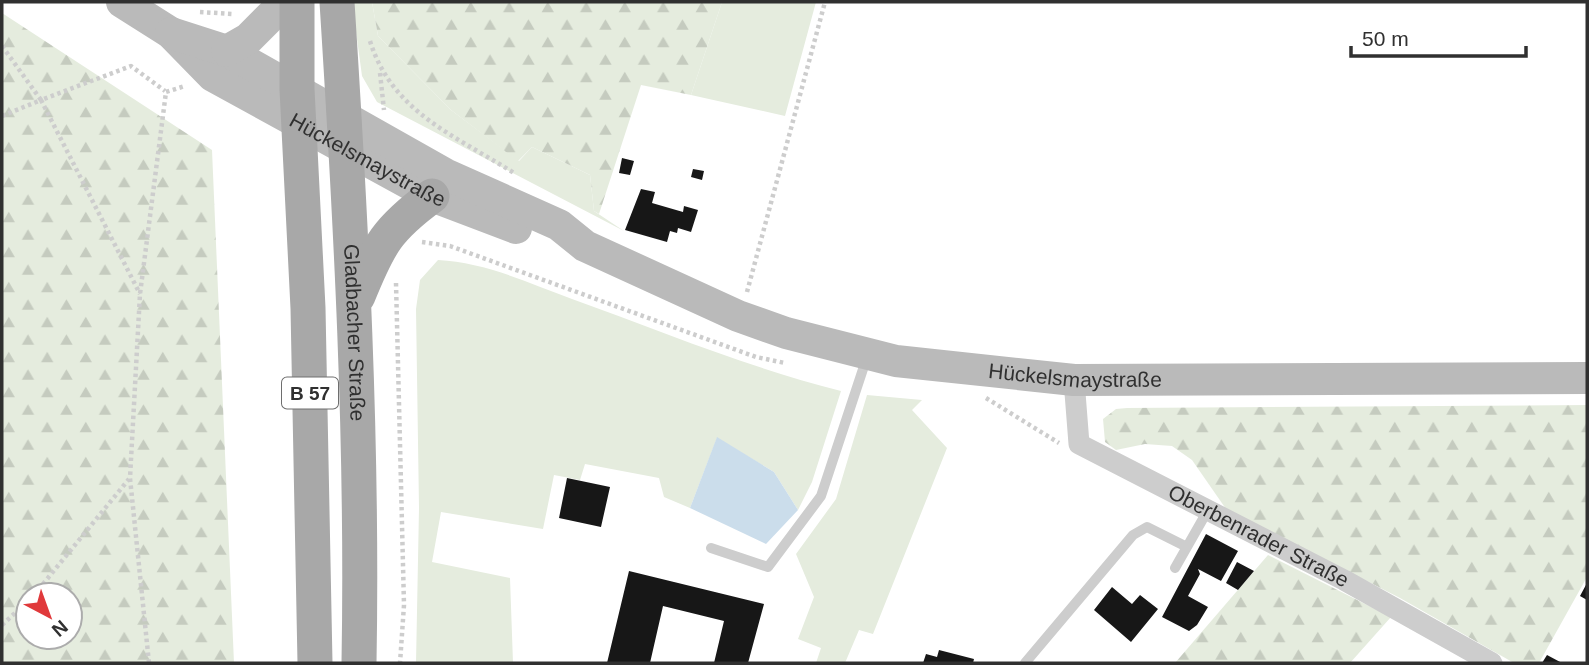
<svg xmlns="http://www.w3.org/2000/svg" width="1589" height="665" font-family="Arial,sans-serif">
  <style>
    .green { fill: #e5ecde }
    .forest { fill: url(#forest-firs); fill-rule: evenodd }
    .water { fill: #cbddeb }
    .building { fill: #171717 }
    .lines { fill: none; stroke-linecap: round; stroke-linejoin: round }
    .path { stroke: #cdcdcd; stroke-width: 4.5; stroke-dasharray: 3.5 3.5; stroke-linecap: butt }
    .lane { stroke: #cdcdcd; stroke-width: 10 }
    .street { stroke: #cdcdcd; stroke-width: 21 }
    .secondary { stroke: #bababa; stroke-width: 32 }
    .primary { stroke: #a8a8a8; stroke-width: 35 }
    .labels { text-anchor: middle; stroke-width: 7; stroke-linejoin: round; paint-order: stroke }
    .shield { fill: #fff; stroke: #6e6e6e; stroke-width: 2 }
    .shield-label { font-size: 19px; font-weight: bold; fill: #303030 }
    .street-label { font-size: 21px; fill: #303030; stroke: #fff }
  </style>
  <defs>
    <pattern id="forest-firs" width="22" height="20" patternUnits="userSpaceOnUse" patternTransform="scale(1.75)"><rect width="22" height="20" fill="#e5ecde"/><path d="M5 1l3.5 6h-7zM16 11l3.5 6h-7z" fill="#c5cbbf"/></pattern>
  </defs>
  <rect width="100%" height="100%" fill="#fff"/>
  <path class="green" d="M352,2H372L378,36L451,110L519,161L532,147L590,175L594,211L624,231L377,102L362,76Z
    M722,2H816L785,116L691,95Z
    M438,260C484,262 529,283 572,299C661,331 749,368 841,391L812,482L798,510L774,472L717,438L690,508L664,497L659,478L585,464L580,480L554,475L543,529L441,512L432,562L510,578L513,663H416L419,508L416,309L420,280Z
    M867,395L922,400L912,410L947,448L873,634L859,630L845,663H816L821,648L798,639L814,597L796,554L836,499Z"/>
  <path class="forest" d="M372,2H722L691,95L641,85L599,214L594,211L590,175L532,147L518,161L451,110L378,36Z
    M2,13L212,150L234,663H2ZM28,595H70V637H28Z
    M1587,405V577L1539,663H1514L1400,598L1226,509L1192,460L1172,446L1145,444L1116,450L1105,442L1103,419L1116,409L1127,408Z
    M1268,555L1391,617L1350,663H1175Z"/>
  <path class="water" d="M717,437L774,472L798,510L766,544L690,508Z"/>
  <path class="building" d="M622,158L634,161L630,175L619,173Z
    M693,169L704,171L702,180L691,177Z
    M641,189L655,192L652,203L683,212L684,206L698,210L691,232L678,228L677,233L670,231L667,242L625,230Z
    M567,478L610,487L601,527L559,518Z
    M1206,534L1238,551L1221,581L1198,569L1200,574L1188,596L1208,607L1197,625L1189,631L1162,617Z
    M1237,562L1254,571L1238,590L1226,583Z
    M629,571L764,604L748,663H714L724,621L663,606L650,663H607Z
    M1587,583V600L1580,596Z
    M1112,587L1132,604L1140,595L1158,609L1131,642L1094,610Z
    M939,650L974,659L973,663H923L926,654L937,657Z
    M1547,655L1562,663H1542Z"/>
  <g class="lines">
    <path class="path" d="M200,12L233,14
      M370,41C392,112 454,135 514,173
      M2,46L41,100L131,66L165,91
      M380,73L384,110
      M2,116L41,100L140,294
      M422,242L450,246L756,357L785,363
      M396,283L404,605L400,663
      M747,292L825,2
      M986,398L1059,443
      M34,595L129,479
      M2,625L28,601
      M149,663L130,478L140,294L166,92L185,86"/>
    <path class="lane" d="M711,548L768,567L821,496L867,357
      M1175,568L1208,510
      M1025,663L1133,535L1147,527L1187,547"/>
    <path class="street" id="s1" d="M1074,380L1079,444L1344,580L1492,663"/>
    <g class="secondary">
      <path id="s2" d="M122,2L171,33L213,76L432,196L516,228"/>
      <path id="s3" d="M171,33L227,51L445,174L559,225L585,246L738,316L786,333L896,361L1074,380L1587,378"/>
      <path d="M227,51L248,39L285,2"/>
    </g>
    <g class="primary">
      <path d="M297,2V89L308,308L315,663"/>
      <path id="s4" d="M337,2C351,222 363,443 359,663"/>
      <path d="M358,296C379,244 387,229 432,196"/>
    </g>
  </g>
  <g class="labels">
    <rect class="shield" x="282" y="377.5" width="56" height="31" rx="5"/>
    <g class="shield-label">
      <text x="310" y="400">B 57</text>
    </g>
    <g class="street-label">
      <text dy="7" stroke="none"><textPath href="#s2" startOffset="294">Hückelsmaystraße</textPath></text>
      <text dy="7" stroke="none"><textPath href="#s4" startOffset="331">Gladbacher Straße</textPath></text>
      <text dy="7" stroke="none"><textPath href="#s3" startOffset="980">Hückelsmaystraße</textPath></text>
      <text dy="7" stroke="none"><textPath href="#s1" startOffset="266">Oberbenrader Straße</textPath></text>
    </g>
  </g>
  <rect width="1589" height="665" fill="none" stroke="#303030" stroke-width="7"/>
  <g transform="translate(49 616) rotate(139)"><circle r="33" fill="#ffffff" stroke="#acacac" stroke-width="2"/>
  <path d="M0-5L12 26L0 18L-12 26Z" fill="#e0393b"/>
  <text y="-10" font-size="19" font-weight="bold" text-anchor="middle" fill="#303030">N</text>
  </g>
  <path d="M1351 46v10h175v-10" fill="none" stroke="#303030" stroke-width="3.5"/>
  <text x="1362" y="46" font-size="21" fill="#303030" stroke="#ffffff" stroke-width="5" paint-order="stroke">50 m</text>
</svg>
